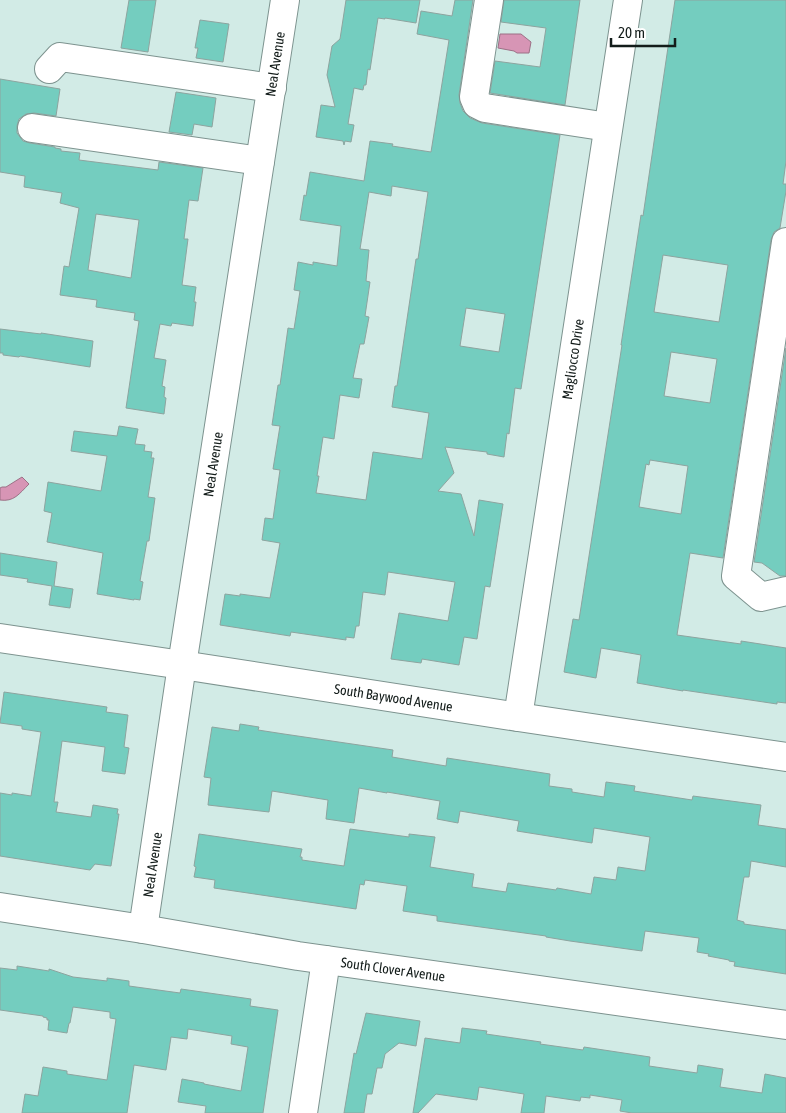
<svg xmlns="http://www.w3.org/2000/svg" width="786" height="1113" font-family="'Asap Condensed',sans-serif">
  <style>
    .water { fill: #d795b5; stroke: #9c7186 }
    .building { fill: #74cdbf; stroke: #8da49f; fill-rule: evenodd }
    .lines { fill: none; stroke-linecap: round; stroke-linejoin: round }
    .minor-casing { stroke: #7d938f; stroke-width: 30 }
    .minor { stroke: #fff; stroke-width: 28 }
    .labels { text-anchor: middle; stroke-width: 4; stroke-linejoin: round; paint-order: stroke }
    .street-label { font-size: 14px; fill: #131c1a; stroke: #fff }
  </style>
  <rect width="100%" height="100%" fill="#d2ebe6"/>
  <path class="water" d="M500,34H521L531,42L529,53H517L514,51L498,48Z
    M22,477L29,484C19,494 14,502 0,500V488L2,487H6Z"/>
  <path class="building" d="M129,0H156L148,52L121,48Z
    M346,0H420L416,23L385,18V19L378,18L370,70L368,69L366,85H364L363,90L354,88L348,124L354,125L351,142L345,141L344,145L343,141L316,137L321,105L335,107L327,75L332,46L340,39Z
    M455,0H473L459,95L460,103L463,111L470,118L482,123L560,135L521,389L515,388L509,434L507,433L504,457L487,454V452L445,447L454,473L438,491L461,494L474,536L479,500L503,504L490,587L485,586L477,639L464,637L459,665L422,659L421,663L391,659L399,613L448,621L455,582L388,572L385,595L363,592L359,626H356L354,638L346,637V640L291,632L290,636L220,625L225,594L240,596V594L270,598L280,543L262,540L265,518L273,519L280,470L273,469L280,426L272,425L278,385H280L288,328L294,329L300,291L294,290L298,262L313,265V262L337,266L341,226L300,220L304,195L306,196L310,172L364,181L370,141L393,144L392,146L431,152L449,40L417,34L421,11L452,16ZM392,186L428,192L418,259H416L397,386H395L392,407L429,413L422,459L373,452L366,500L316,493L319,476H317L323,437L334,439L340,395L359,398L362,379L353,378L360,344H364L369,317L365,316L370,282L366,281L369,250L360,249L369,192L391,196ZM466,308L505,314L499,352L460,346Z
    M504,0H580L565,105L490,93L495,61L540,67L546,28L501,22Z
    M675,0H786V161L783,184H786V191L780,228L774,232L771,240L723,558L690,553L677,635L741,644V641L786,648V703L777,702V704L683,690V691L637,683L641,655L601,648L596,678L564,672L573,619L579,620L622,345H621L641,215L643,216ZM663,255L728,265L719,322L654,312ZM671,352L717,359L710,403L664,396ZM650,460L688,466L681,514L639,507L646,464L649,465Z
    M200,20L229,24L223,62L196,58L198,48H195Z
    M0,79L60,89L56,116L34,113L26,114L19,119L17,126V133L23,141L30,143L55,147V148L61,149V151L80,153L79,160L158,170L159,162L203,168L198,201L189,200L184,239H188L182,285L196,287L194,302H196L193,326L172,323L171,326L160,324L154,358L166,360L162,386L165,387L164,397L166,398L164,414L126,408L139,321L134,320L135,313L96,307L97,300L60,295L64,266L69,267L79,208L60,203L62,193L24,187L25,176L0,172ZM96,214L139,220L131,278L88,270Z
    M176,92L216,98L212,127L194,124L192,135L169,132Z
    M0,329L41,334V333L93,341L90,367L20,356L19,357L3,355V353H0Z
    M786,348V576H780L762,563L754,562Z
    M119,426L138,429L135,444L145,445L144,451L152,452L151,458H154L148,497L155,498L149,541H147L140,581L143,582L140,600L134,599V600L97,594L103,553L47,542L52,513L44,511L48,482L101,491L107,456L71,451L74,431L117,436Z
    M0,553L57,562L54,586L73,589L70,608L49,605L52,586L27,582L28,579L0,575Z
    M4,692L107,707L106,712L128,715L124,747L129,748L125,774L102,771L105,747L62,741L54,802H58L56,812L91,817L93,805L118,809L117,814H119L111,866L95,864L90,870L0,856V793L12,795V793L31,796L41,732L22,729V726L0,723Z
    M240,724L259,727L258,730L284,734L393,750L392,757L446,766L447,758L550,774L549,786L572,789V792L604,797L606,782L635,786L634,791L692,800L693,796L761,805L758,825L786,829V867L751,861L749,877H744L737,920L744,922V924L786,930V974L734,966L735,962L729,961V960L708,956L709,954L697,952L699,938L645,931L642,951L570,941L546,937V936L437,921V916L403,911L407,886L365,880L364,885L360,884L356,909L214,888L215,880L194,877L196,867L194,866L199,834L302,849L300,857H302V860L344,866L350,829L409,837V834L435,837L430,867L474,874L472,887L506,892L508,883L556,890L557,888L591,894L594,877L616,880L618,867L645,871L650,837L594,828L592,843L517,831L519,821L460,811L458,823L437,819L440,801L387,792V793L359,788L354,823L326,819L328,800L272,791L269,812L208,805L211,778L204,777L212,727L239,731Z
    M17,966L49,971V969L73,977L107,981V978L129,981V986L180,993L181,989L251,999L250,1006L278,1010L263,1113H205L206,1106L178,1102L182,1079L204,1083V1084L241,1091L248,1047L231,1044L232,1036L188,1029L187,1039L171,1037L166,1070L134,1065L127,1113H22L25,1094L38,1096L43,1067L67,1071V1074L107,1080L116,1019L110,1018V1012L73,1007L70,1023H69L67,1033L48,1030L49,1020H47V1018L43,1017V1016L0,1010V968L17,970Z
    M366,1013L420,1021L416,1046L399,1043L385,1054L382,1068H377L372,1094H367L364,1113H344L354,1053L356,1054Z
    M462,1028L487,1031L486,1034L541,1042L540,1044L583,1050L584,1047L650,1057L649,1066L697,1073L698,1065L723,1069L720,1087L762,1093L765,1074L786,1078V1113H632L620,1111L622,1100L590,1095V1098L581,1097L580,1101L546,1096L544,1113H521L524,1094L479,1087L477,1100L436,1094L418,1113H413L425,1038L460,1043Z"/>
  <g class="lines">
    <g class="minor-casing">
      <g id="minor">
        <path d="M489,0L474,97L477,104L485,108L608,127"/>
        <path d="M49,69L60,57L272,88"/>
        <path d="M32,128L260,161"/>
        <path d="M786,242L736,576L761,597L786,591"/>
        <path id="s1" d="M0,638L182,665L518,717L786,757"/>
        <path id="s2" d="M518,717L628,0"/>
        <path id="s3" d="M0,907L143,929L298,956L786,1025"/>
        <path id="s4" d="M143,929L182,665L285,0"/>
        <path d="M303,1113L326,960"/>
      </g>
    </g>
    <use href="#minor" class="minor"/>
  </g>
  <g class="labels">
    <g class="street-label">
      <text dy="5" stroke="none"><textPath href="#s4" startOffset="875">Neal Avenue</textPath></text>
      <text dy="5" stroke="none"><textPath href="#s2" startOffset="362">Magliocco Drive</textPath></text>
      <text dy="5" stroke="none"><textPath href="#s4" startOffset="470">Neal Avenue</textPath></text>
      <text dy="5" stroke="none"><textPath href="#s1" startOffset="398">South Baywood Avenue</textPath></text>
      <text dy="5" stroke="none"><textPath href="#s4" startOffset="65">Neal Avenue</textPath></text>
      <text dy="5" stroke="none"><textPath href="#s3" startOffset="398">South Clover Avenue</textPath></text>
    </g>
  </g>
  <path d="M611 38v8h64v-8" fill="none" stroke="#131c1a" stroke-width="2.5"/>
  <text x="618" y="38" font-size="15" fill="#131c1a" stroke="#ffffff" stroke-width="4" paint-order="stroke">20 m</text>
</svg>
